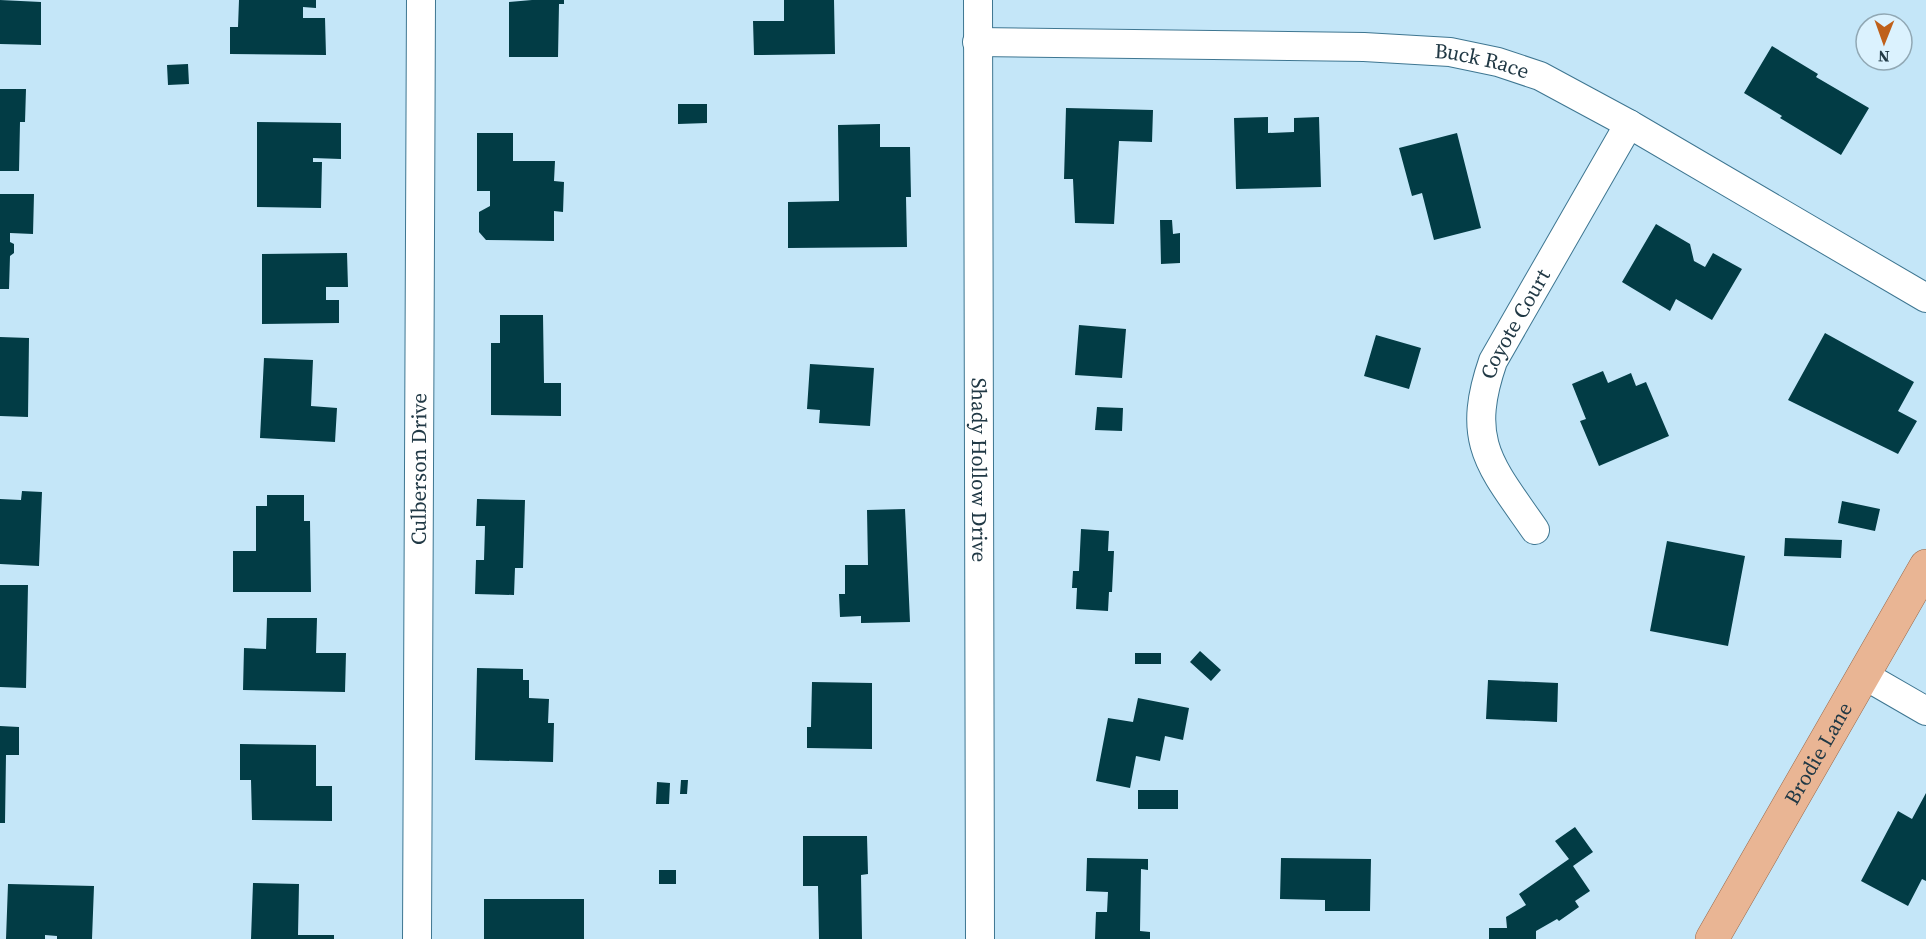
<svg xmlns="http://www.w3.org/2000/svg" width="1926" height="939" font-family="'Source Serif 4',serif">
  <style>
    .building { fill: #023c45 }
    .lines { fill: none; stroke-linecap: round; stroke-linejoin: round }
    .minor-casing { stroke: #3e7691; stroke-width: 30 }
    .major-casing { stroke: #9a694a; stroke-width: 34 }
    .minor { stroke: #fff; stroke-width: 28 }
    .major { stroke: #e9b594; stroke-width: 33 }
    .labels { text-anchor: middle; stroke-width: 6; stroke-linejoin: round; paint-order: stroke }
    .street-label { font-size: 21px; fill: #213945; stroke: #dbf2fe }
  </style>
  <rect width="100%" height="100%" fill="#c4e6f8"/>
  <path class="building" d="M0,0L41,2V45L0,44Z
    M239,0H316V8L303,7V18H325L326,55L230,54V27H238Z
    M532,0H564V4H559L558,57H509V2Z
    M784,0H834L835,54L754,55L753,21H784Z
    M1772,46L1818,74L1816,77L1869,108L1841,155L1780,118L1782,116L1744,93Z
    M188,64L189,84L168,85L167,65Z
    M0,89H26L25,122H20L19,171H0Z
    M678,104H707V123L678,124Z
    M1066,108L1153,110L1152,142L1119,141L1114,224L1075,223L1073,179H1064Z
    M1268,117V133L1294,132V118L1319,117L1321,187L1236,189L1234,118Z
    M257,122L341,123V159L313,158V162H322L321,208L257,207Z
    M880,124V147H910L911,197H906L907,247L788,248V202L839,201L838,125Z
    M477,133H513V161H555L554,181L564,182L563,212L554,211V241L486,240L479,232V212L490,206V191H477Z
    M1457,133L1481,228L1434,240L1422,193L1412,196L1399,148Z
    M0,194H34L33,234L10,233V242L14,244V253L10,256L9,289H0Z
    M1160,220H1172L1173,234L1180,233V263L1161,264Z
    M1656,224L1690,244L1694,261L1705,267L1713,253L1742,269L1712,320L1676,299L1670,311L1622,282Z
    M347,253L348,287H326V300H339V323L262,324V254Z
    M500,315H543L544,383H561V416L491,415V343H500Z
    M1079,325L1126,329L1122,378L1075,375Z
    M1825,333L1914,382L1898,411L1917,421L1898,454L1788,400Z
    M1376,335L1421,348L1409,389L1364,376Z
    M0,337L29,338L28,417L0,416Z
    M264,358L313,360L311,406L337,408L335,442L260,438Z
    M810,364L874,368L870,426L819,423L820,410L807,409Z
    M1603,371L1608,383L1631,373L1636,386L1646,382L1669,436L1599,466L1580,421L1586,419L1572,384Z
    M1097,407L1123,408L1122,431L1095,430Z
    M22,491L42,492L39,566L0,564V499L21,500Z
    M267,495H304V521H310L311,592H233V551H256V506H267Z
    M477,499L525,500L523,568H515L514,595L475,594L476,560H484L485,526H476Z
    M1842,501L1880,509L1875,531L1838,523Z
    M905,509L910,622L861,623V616L840,617L839,594H845V565H868L867,510Z
    M1081,529L1109,531L1108,551H1114L1112,592H1109L1108,611L1076,609L1077,588H1072L1073,571H1079Z
    M1785,538L1842,540L1841,558L1784,556Z
    M1667,541L1745,556L1728,646L1650,631Z
    M0,585H28L26,688L0,687Z
    M267,618H317L316,653H346L345,692L243,690L244,648L266,649Z
    M1200,651L1221,670L1211,681L1190,662Z
    M1135,653H1161V664H1135Z
    M477,668L523,669V680H529V698L549,699L548,723H554L553,762L475,760Z
    M1488,680L1558,683L1557,722L1486,719Z
    M812,682L872,683V749L807,748V727H811Z
    M1138,698L1189,708L1183,740L1165,736L1160,761L1136,756L1130,788L1096,781L1108,718L1133,722Z
    M0,726L19,727V755H6L5,823H0Z
    M240,744L316,745V786H332V821L252,820L251,780H240Z
    M681,780H688L687,794H680Z
    M657,782L670,783L669,804H656Z
    M1138,790H1178V809H1138Z
    M1926,793V881L1922,879L1908,906L1861,881L1898,811L1912,819Z
    M1575,827L1593,852L1573,866L1590,891L1575,901L1579,907L1559,921L1557,919L1536,931V939H1489V928H1507L1506,917L1526,905L1519,894L1569,859L1555,841Z
    M803,836H867L868,874L861,875L862,939H819L818,886H803Z
    M1087,858L1148,859V870L1141,869L1140,931L1150,932V939H1095L1096,912H1107L1108,892L1086,891Z
    M1281,858L1371,859L1370,911H1325V900L1280,899Z
    M659,870H676V884H659Z
    M253,883L299,884L298,935H334V939H251Z
    M8,884L94,886L92,939H57V936L45,935V939H6Z
    M484,899H584V939H484Z"/>
  <g class="lines">
    <g class="minor-casing">
      <g id="minor">
        <path id="s1" d="M978,0L980,939"/>
        <path id="s2" d="M977,42L1364,47L1450,52L1498,62L1540,76L1629,124L1926,298"/>
        <path id="s3" d="M1535,530C1490,465 1465,442 1493,361L1629,124"/>
        <path d="M1862,674L1926,711"/>
        <path id="s4" d="M417,939L421,0"/>
      </g>
    </g>
    <g class="major-casing">
      <g id="major">
        <path id="s5" d="M1712,939L1926,566"/>
      </g>
    </g>
    <use href="#minor" class="minor"/>
    <use href="#major" class="major"/>
  </g>
  <g class="labels">
    <g class="street-label">
      <text dy="7" stroke="none"><textPath href="#s2" startOffset="506">Buck Race</textPath></text>
      <text dy="7" stroke="none"><textPath href="#s3" startOffset="228">Coyote Court</textPath></text>
      <text dy="7" stroke="none"><textPath href="#s4" startOffset="470">Culberson Drive</textPath></text>
      <text dy="7" stroke="none"><textPath href="#s1" startOffset="470">Shady Hollow Drive</textPath></text>
      <text dy="7" stroke="none"><textPath href="#s5" startOffset="214">Brodie Lane</textPath></text>
    </g>
  </g>
  <g transform="translate(1884 42) rotate(181)"><circle r="28" fill="#dbf2fe" stroke="#91a8b4" stroke-width="1.5"/>
  <path d="M0-4.5L10 22L0 15L-10 22Z" fill="#bf601a"/>
  <text y="-9" font-size="16" font-weight="bold" text-anchor="middle" fill="#213945">N</text>
  </g>
</svg>
